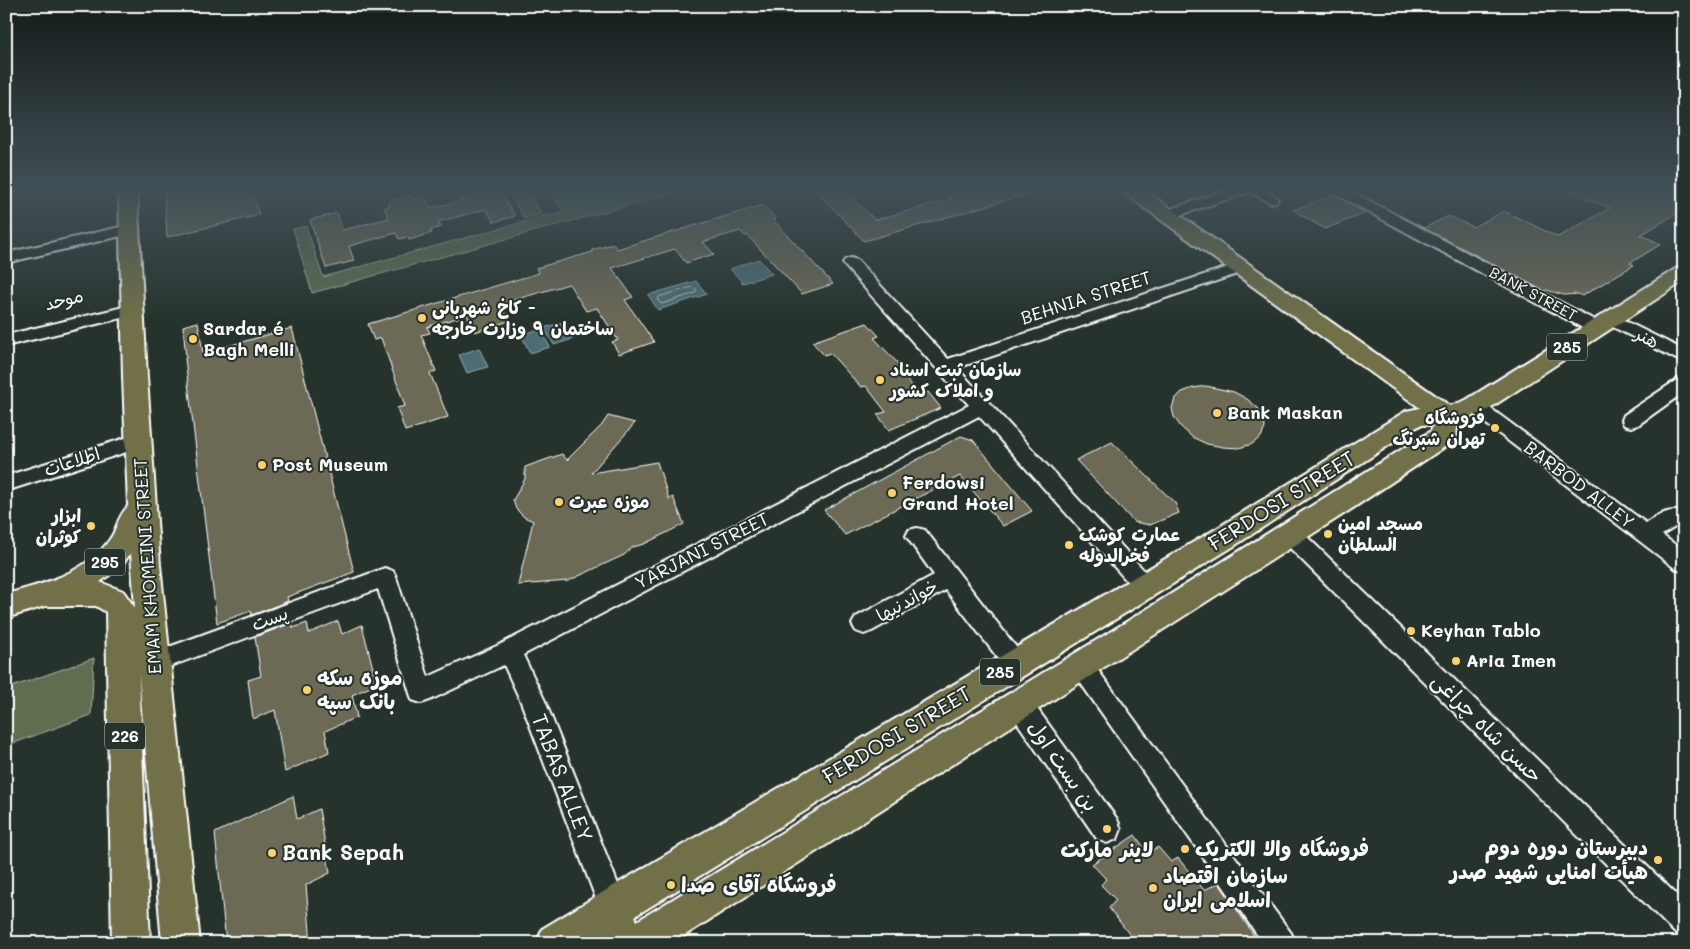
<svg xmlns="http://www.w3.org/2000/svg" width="1690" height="949" font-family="Mali,'Playpen Sans Arabic',sans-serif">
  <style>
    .green { fill: #5f6e50; stroke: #afb6a8 }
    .water { fill: #4e6d75; stroke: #95a7ac }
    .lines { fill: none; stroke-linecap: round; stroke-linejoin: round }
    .shore { stroke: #b8c5c8; stroke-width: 1 }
    .building { fill: #6c6a55; stroke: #fff }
    .minor-casing { stroke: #fff; stroke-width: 4 }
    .major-casing { stroke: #fff; stroke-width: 4 }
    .minor { fill: #26332d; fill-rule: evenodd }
    .major { fill: #71704a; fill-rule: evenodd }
    .poi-dot { fill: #ffd166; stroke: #26332d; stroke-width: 2 }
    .labels { text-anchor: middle; stroke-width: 4; stroke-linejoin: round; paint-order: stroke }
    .far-street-label { font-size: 15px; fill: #fff; stroke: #26332d }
    .shield { fill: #26332d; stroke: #bec2c0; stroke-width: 1 }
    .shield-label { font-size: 16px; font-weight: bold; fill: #fff }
    .street-label { font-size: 18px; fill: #fff; stroke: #26332d }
    .poi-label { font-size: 18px; font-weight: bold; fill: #fff; stroke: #26332d; text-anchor: start }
    .near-street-label { font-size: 21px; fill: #fff; stroke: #26332d }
    .near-poi-label { font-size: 21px; font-weight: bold; fill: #fff; stroke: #26332d; text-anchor: start }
  </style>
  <rect width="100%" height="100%" fill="#26332d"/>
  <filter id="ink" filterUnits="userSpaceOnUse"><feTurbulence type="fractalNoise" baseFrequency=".02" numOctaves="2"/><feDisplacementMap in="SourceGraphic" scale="10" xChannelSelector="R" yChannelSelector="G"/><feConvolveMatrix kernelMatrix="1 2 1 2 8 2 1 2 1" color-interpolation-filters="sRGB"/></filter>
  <g filter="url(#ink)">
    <path class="green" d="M507,189H527L542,214L524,219Z
      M548,189H687L312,293L293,229L306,226L323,277L563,211Z
      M94,658L91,715L6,746V689Z"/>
    <path class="water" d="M759,259L772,274L743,283L730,269Z
      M696,281L707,294L658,310L648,295Z
      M563,322L573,339L554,345L544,328Z
      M540,329L550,347L530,353L521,335Z
      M479,348L488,367L467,373L459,355Z"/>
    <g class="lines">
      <path class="shore" d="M693,287L697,290L695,293L662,304L658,301L659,297Z"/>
    </g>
    <path class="building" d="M164,189H252L259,215L167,237Z
      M475,189H498L515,216L494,222L486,209L438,222L441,227L431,230L432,233L409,240L408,237L399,239L396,233L349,246L354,261L326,268L310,220L337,213L343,230L389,218L384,208L390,206L388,202L412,196L414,200L425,197L431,208L479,196Z
      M814,189H844L875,220L951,199L948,197L976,189H1030L1031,193L864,241Z
      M1564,189H1684V209L1641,235L1661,244L1630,263L1634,265L1582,296L1578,294L1564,295L1546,290L1544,291L1424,228L1449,216L1473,227L1504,211L1558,237L1610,208Z
      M1334,195L1366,213L1325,229L1293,210Z
      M763,205L776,219L773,220L833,284L802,294L747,235L745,236L740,231L703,242L714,254L686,263L675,249L612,268L633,297L625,300L654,342L619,354L612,342L618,340L597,308L586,311L569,284L500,304L509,321L475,332L467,315L427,327L430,333L421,335L436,371L430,373L448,417L405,431L397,408L405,406L381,338L374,340L368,324L539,273L536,268L593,252L592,250L613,244L617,249Z
      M198,322L203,353L292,328L354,572L287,597L288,601L252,615L251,611L217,623L185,358H186L183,326Z
      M867,323L879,336L874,338L905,371L900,373L921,395L928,392L941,408L889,430L877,414L886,412L866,386L861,387L830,353L824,355L812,342Z
      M1206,386L1234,392L1247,399L1258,408L1264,418L1265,428L1261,437L1252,444L1239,448L1223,447L1207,444L1192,437L1181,427L1174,417L1172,408L1175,399L1182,392L1193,388Z
      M608,416L635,423L591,473L657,462L669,499L673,497L684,524L644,544L633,547L624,555L568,581L518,585L533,521L524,517L516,509L513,500L525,479V467L562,454L567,460L602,425Z
      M961,436L973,440L1032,511L1003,526L960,476L845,535L824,510Z
      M1112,442L1175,503L1179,513L1150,525L1134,522L1076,460Z
      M338,621L342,634L362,625L377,684L352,695L357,717L325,731L329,752L285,772L275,710L253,719L248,680L261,676L255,637L292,623L293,628L307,623L309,633Z
      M293,796L297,819L319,809L330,873L306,885L311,943H226L215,833Z
      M1135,835L1148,853L1158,847L1171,862L1178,858L1204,890L1219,883L1259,943H1136L1109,908L1116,900L1101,885L1106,879L1092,864Z"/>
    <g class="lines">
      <g class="minor-casing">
        <path id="minor" d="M1230,189H1264L1278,199L1276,202L1271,203L1249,192L1171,218H1161L1159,215L1161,212Z
          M1330,189H1347L1602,324L1605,328L1602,332L1596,333L1590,332L1332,192Z
          M129,225L134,227L137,230L134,233L6,263V253Z
          M851,258L857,260L948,359L1234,265H1246L1248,268L1246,271L957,368L1152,579L1155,585L1152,591L1144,594L1136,591L979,416L523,655L545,701L627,907L623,917L613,921L603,917L521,702L504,665L430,700L421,703L412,700L378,589L155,672L147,669L143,662L147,655L385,568L393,571L396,577L428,677L501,644L969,405L845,266L843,263L845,260Z
          M132,305L138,306L140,310L138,314L6,346V335Z
          M1611,314L1684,350V363L1605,323L1603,319L1605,315Z
          M1684,377V392L1638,425L1631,427L1624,425L1622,420L1624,415L1678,379Z
          M1475,400L1482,402L1646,523C1657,517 1667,508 1680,512L1683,518L1680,524L1662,535L1684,551V572L1676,569L1468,410L1466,406L1468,402Z
          M138,434L145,436L148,441L145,446L6,491V476Z
          M1291,527L1299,529L1684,902V936L1674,932L1283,541L1280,535L1283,529Z
          M917,528L925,530L1023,656L1027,663L1023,670L1015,673L1007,670L946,590L872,631L864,634L856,631L852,624L856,617L934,575L906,536L909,530Z
          M1081,655L1089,658L1291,933L1296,943H1263L1073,672L1069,665L1073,658Z
          M1019,693L1028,696L1117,819L1121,829L1117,839L1107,843L1097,839L1010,712L1007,704L1010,696Z"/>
      </g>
      <g class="major-casing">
        <path id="major" d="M119,189H137L147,377L160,565L200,943H162L139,674L150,943H112L106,612L96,606H45L6,618V594C43,584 87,573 110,539C118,528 116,519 128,506L123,377ZM131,553L135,608L123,591L100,582L119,568Z
          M1122,189H1143L1450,406L1466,400L1677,268L1684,266V281L1484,412L1458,421L1456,436L1452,442L1353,508L673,943H607L604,935L592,943H537L542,929L600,894L1214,530L1406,411L1420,408L1124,193ZM1420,425H1433L1431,431L1131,619L637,921L635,916L1234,546Z"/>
      </g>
      <use href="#minor" class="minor"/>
      <use href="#major" class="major"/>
    </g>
  </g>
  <linearGradient id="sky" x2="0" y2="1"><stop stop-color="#151c19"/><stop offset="0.59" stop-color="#415057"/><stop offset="1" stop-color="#415057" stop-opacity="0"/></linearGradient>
  <rect width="1690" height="322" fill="url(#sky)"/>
  <g class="poi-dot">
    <circle cx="422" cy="318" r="5"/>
    <circle cx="193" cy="339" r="5"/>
    <circle cx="880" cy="380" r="5"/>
    <circle cx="1217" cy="413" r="5"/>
    <circle cx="1495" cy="428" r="5"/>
    <circle cx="262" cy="465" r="5"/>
    <circle cx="892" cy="493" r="5"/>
    <circle cx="559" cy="502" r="5"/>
    <circle cx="91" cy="526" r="5"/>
    <circle cx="1328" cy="534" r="5"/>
    <circle cx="1069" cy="545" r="5"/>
    <circle cx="1411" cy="631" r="5"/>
    <circle cx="1456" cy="661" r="5"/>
    <circle cx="307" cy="690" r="5"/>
    <circle cx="1107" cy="829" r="5"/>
    <circle cx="1185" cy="849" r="5"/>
    <circle cx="272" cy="853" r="5"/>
    <circle cx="1658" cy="860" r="5"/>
    <circle cx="671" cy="885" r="5"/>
    <circle cx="1153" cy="888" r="5"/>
  </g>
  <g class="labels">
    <g class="far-street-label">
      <text transform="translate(1533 294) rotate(28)" y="5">BANK STREET</text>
    </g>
    <g class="shield">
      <rect x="1547" y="333.5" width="40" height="27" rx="4"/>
      <rect x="85" y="548.5" width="40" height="27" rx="4"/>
      <rect x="980" y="658.5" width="40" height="27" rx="4"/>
      <rect x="105" y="722.5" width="40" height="27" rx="4"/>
    </g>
    <g class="shield-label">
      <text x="1567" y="353">285</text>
      <text x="105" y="568">295</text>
      <text x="1000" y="678">285</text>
      <text x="125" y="742">226</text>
    </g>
    <g class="street-label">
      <text transform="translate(1086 298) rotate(-18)" y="6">BEHNIA STREET</text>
      <text transform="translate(64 300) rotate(-14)" y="6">موحد</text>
      <text transform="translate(1647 338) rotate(28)" y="6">هنر</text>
      <text transform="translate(72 462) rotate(-18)" y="6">اطلاعات</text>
      <text transform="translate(1579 485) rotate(37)" y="6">BARBOD ALLEY</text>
      <text transform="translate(702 551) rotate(-27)" y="6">YARJANI STREET</text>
      <text transform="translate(148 566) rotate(-94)" y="6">EMAM KHOMEINI STREET</text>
      <text transform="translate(907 601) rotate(-29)" y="6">خواندنیها</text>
      <text transform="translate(270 619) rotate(-20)" y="6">پست</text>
    </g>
    <g class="poi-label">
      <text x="432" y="314">کاخ شهربانی -<tspan x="432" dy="21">ساختمان ۹ وزارت خارجه</tspan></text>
      <text x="203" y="335">Sardar é<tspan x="203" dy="21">Bagh Melli</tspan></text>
      <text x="890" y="376">سازمان ثبت اسناد<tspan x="890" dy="21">و املاک کشور</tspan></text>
      <text x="1227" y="419">Bank Maskan</text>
      <text x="1485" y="424" text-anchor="end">فروشگاه<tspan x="1485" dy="21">تهران شبرنگ</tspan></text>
      <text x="272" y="471">Post Museum</text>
      <text x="902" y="489">Ferdowsi<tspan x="902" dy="21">Grand Hotel</tspan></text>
      <text x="569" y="508">موزه عبرت</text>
      <text x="81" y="522" text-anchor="end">ابزار<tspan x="81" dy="21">کوثران</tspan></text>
      <text x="1338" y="530">مسجد امین<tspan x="1338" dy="21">السلطان</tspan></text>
      <text x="1079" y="541">عمارت کوشک<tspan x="1079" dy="21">فخرالدوله</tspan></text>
      <text x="1421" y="637">Keyhan Tablo</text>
      <text x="1466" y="667">Aria Imen</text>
    </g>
    <g class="near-street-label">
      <text transform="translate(1282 501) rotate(-32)" y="7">FERDOSI STREET</text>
      <text transform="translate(1487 728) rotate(45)" y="7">حسن شاه چراغی</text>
      <text transform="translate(897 735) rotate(-31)" y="7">FERDOSI STREET</text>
      <text transform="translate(1063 766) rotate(55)" y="7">بن بست اول</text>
      <text transform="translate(562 778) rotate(69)" y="7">TABAS ALLEY</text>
    </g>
    <g class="near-poi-label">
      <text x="317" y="685">موزه سکه<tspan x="317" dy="24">بانک سپه</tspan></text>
      <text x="1648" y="855" text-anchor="end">دبیرستان دوره دوم<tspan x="1648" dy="24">هیأت امنایی شهید صدر</tspan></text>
      <text x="1195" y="856">فروشگاه والا الکتریک</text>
      <text x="1107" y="857" text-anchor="middle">لاینر مارکت</text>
      <text x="282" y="860">Bank Sepah</text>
      <text x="1163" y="883">سازمان اقتصاد<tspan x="1163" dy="24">اسلامی ایران</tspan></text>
      <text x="681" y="892">فروشگاه آقای صدا</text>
    </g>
  </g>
  <rect width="1690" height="949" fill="none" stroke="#26332d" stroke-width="25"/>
  <rect x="12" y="12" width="1665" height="924" fill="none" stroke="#fff" stroke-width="2" filter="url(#ink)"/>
</svg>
